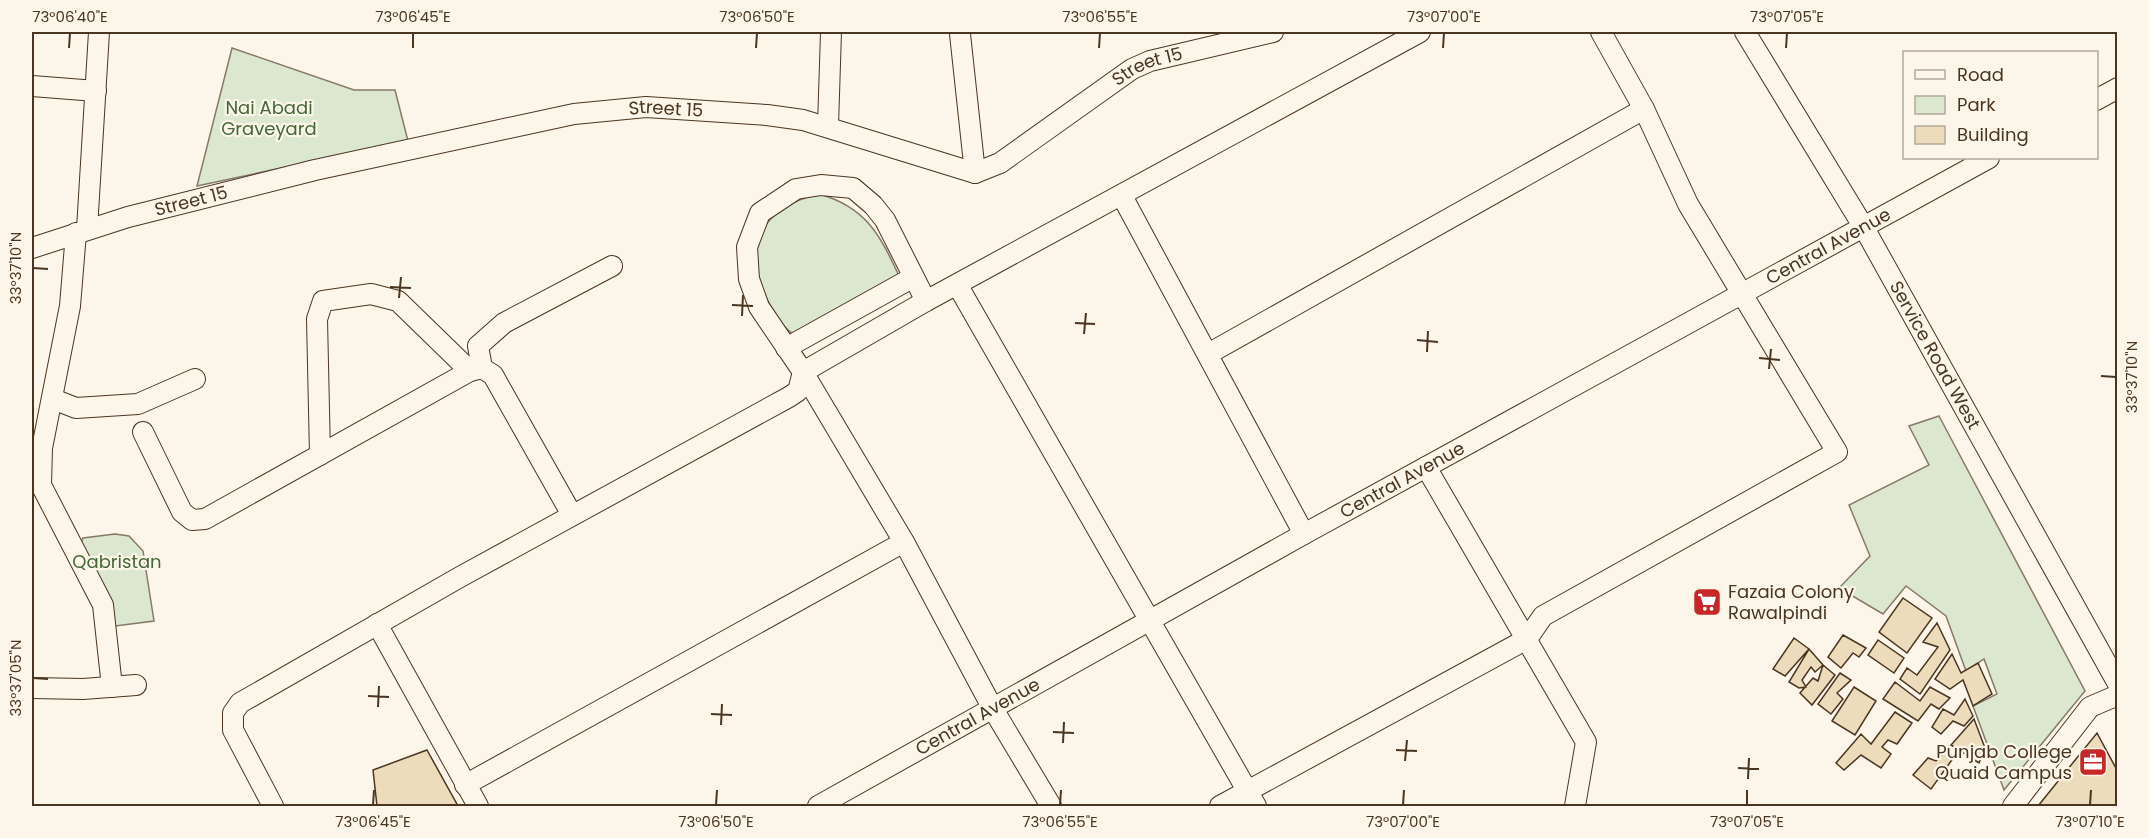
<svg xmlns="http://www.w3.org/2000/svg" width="2149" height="838" font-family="Poppins,sans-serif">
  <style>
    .green { fill: #dce7d0; stroke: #887966; stroke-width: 1.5 }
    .building { fill: #ecdcbc; stroke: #4a3520; stroke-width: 1.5 }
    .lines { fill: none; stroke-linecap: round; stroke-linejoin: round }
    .minor-casing { stroke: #4a3520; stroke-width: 22 }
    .minor { stroke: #fbf6e9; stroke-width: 20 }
    .ticks { fill: none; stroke: #4a3520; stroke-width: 2 }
    .labels { text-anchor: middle; stroke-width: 4.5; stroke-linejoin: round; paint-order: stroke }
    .street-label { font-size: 18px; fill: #4a3520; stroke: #fbf6e9 }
    .park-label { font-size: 18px; fill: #436837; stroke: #fbf6e9 }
    .poi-label { font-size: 18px; fill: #4a3520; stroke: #fbf6e9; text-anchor: start }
    .neatline { fill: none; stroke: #4a3520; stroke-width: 2 }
    .ticks-label { font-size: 15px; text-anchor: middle; fill: #4a3520 }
  </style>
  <rect width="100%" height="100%" fill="#fbf6e9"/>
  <path class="green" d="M232,48L354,90H395L408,141L197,186Z
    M819,194C866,207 880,235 899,276L793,334C781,326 773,311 766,297C741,245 763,207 819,194Z
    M1939,416L2085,691L2004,790L1973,706L1997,694L1984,659L1966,671L1946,616L1906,586L1883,614L1839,588L1870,556L1849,505L1929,465L1909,426Z
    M115,534L129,536L143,551L154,621L115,626L80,545L83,538Z"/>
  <path class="building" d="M1903,598L1932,618L1907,653L1879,632Z
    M1937,623L1950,650L1920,694L1900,679L1907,668L1917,675L1938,647L1923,642Z
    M1843,635L1866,648L1859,657L1853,653L1841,668L1828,657Z
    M1794,638L1809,649L1785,676L1773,669Z
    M1878,640L1904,658L1894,673L1868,655Z
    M1809,649L1823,665L1815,672L1811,667L1802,680L1806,687L1799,688L1789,682Z
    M1952,654L1961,673L1978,663L1992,694L1973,706L1963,680L1950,689L1935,679Z
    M1823,665L1835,675L1812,705L1800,693L1813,678L1818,681Z
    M1840,673L1851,680L1837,693L1843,699L1831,714L1818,704Z
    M1895,682L1920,701L1930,687L1950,698L1939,709L1931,704L1918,721L1883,699Z
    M1854,687L1876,701L1855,735L1832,721Z
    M1965,699L1973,716L1964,726L1953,721L1941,734L1932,727L1943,709L1954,715Z
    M1895,712L1912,723L1897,744L1888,740L1882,747L1891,754L1881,768L1861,755L1844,770L1836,763L1861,734L1871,744Z
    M1974,719L1985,748L1979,763L1951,745Z
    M2097,733L2118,772V806H2038Z
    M427,750L458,806H377L373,770Z
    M1946,751L1954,757L1931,789L1913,775L1928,758L1936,761Z"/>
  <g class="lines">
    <g class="minor-casing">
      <g id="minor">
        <path id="s1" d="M1745,32L1863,226L2118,684"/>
        <path d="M960,34L975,173"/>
        <path d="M32,86L96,91"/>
        <path d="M2096,100L2118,88"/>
        <path d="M828,126L831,32"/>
        <path d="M1122,196L1304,534"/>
        <path d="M87,229L99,32"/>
        <path d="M76,233L70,306L42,448L41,485L103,605L112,687"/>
        <path id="s2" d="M32,248L128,217L315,170L574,114L646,107L767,115L803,120L975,173L1000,163L1132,69L1150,61L1273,32"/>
        <path d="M958,286L1256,806"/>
        <path d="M926,301L885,220L873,205L853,188L821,185L796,189L760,213L747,247L749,279L759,307L803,372L904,542L993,709L1051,806"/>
        <path d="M786,348L912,278"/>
        <path d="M1208,354L1644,109"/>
        <path d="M482,368L478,346L504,323L612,266"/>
        <path d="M53,399L76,408L138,404L195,379"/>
        <path d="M143,432L182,512L192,520L205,519L470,371L482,368L493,375L572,515"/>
        <path d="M320,455L317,319L323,301L371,294L398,301L470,371"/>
        <path d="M1426,467L1586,742L1575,806"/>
        <path d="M377,624L478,806"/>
        <path d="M32,688L83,689L136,685"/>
        <path d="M465,785L904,542"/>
        <path d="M273,806L233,730V713L240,703L460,577L789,397L798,391L803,372L926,301L1420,32"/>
        <path id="s3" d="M818,806L1304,534L1989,158"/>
        <path d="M1220,806L1527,639L1543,616L1837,452L1688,204L1644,109L1601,32"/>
        <path d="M2013,806L2090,707L2118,695"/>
      </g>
    </g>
    <use href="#minor" class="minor"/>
  </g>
  <path class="ticks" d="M69,48L70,33M413,48V33M756,48L757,33M1099,48L1100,33M1443,48L1444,33M1786,48L1787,33M33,268L48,269M390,287L411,288M399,298L401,277M732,305L753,306M742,316L743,295M1075,323L1095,324M1084,334L1086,313M1417,340L1438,342M1427,352L1428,331M1759,358L1780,360M1769,369L1771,349M2101,376L2116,377M33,678L48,679M368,696L389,697M378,707L379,686M711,714L732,715M721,725L722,704M1053,732L1074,733M1063,743L1064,722M1396,750L1417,751M1405,761L1407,740M1738,768L1759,769M1748,779L1749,758M373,805L374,790M716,805L717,790M1060,805L1061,790M1403,805L1404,790M1747,805V790M2090,805L2091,790"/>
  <defs>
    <g id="supermarket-square" transform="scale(1.5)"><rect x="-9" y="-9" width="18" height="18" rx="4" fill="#c62828" stroke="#fbf6e9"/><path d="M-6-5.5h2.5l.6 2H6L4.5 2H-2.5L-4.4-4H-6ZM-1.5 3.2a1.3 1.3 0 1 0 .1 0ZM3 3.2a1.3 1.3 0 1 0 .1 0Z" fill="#fff"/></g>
    <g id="office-square" transform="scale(1.5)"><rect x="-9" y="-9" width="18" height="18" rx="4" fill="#c62828" stroke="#fbf6e9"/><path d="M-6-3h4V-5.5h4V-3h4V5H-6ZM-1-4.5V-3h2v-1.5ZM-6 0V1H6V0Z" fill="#fff"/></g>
  </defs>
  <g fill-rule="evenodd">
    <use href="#supermarket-square" x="1707" y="602"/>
    <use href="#office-square" x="2093" y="762"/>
  </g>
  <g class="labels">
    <g class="street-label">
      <text dy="6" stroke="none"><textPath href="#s2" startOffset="1173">Street 15</textPath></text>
      <text dy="6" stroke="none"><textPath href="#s2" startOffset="651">Street 15</textPath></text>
      <text dy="6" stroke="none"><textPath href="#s2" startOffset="166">Street 15</textPath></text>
      <text dy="6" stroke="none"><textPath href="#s3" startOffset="1155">Central Avenue</textPath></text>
      <text dy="6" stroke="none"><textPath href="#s1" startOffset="375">Service Road West</textPath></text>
      <text dy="6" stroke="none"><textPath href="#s3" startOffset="669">Central Avenue</textPath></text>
      <text dy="6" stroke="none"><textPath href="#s3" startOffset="183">Central Avenue</textPath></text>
    </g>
    <g class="park-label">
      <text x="269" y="114">Nai Abadi<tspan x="269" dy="21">Graveyard</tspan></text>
      <text x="117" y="568">Qabristan</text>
    </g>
    <g class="poi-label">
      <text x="1728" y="598">Fazaia Colony<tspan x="1728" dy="21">Rawalpindi</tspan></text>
      <text x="2072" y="758" text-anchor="end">Punjab College<tspan x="2072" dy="21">Quaid Campus</tspan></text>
    </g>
  </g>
  <rect width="2149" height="838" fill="none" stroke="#fbf6e9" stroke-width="66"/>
  <rect x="1903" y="51" width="195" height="108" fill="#fbf6e9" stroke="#b4a999" stroke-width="1.5"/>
  <rect x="1915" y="70" width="30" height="9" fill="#fbf6e9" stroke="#b4a999" stroke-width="1.5"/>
  <text x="1957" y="81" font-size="18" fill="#4a3520">Road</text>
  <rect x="1915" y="96" width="30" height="18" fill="#dce7d0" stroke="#b4a999" stroke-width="1.5"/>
  <text x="1957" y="111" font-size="18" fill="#4a3520">Park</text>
  <rect x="1915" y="126" width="30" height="18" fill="#ecdcbc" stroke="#b4a999" stroke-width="1.5"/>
  <text x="1957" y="141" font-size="18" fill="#4a3520">Building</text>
  <rect x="33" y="33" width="2083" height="772" class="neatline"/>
  <g class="ticks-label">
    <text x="70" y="22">73°06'40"E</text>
    <text x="413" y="22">73°06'45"E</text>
    <text x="757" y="22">73°06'50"E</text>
    <text x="1100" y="22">73°06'55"E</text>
    <text x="1444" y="22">73°07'00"E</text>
    <text x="1787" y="22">73°07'05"E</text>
    <text transform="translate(16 268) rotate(-90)" y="5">33°37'10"N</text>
    <text transform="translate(2132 377) rotate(-90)" y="5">33°37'10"N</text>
    <text transform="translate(16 678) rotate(-90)" y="5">33°37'05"N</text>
    <text x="373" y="827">73°06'45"E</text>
    <text x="716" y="827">73°06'50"E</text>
    <text x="1060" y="827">73°06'55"E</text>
    <text x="1403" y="827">73°07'00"E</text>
    <text x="1747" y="827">73°07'05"E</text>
    <text x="2090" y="827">73°07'10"E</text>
  </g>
</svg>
